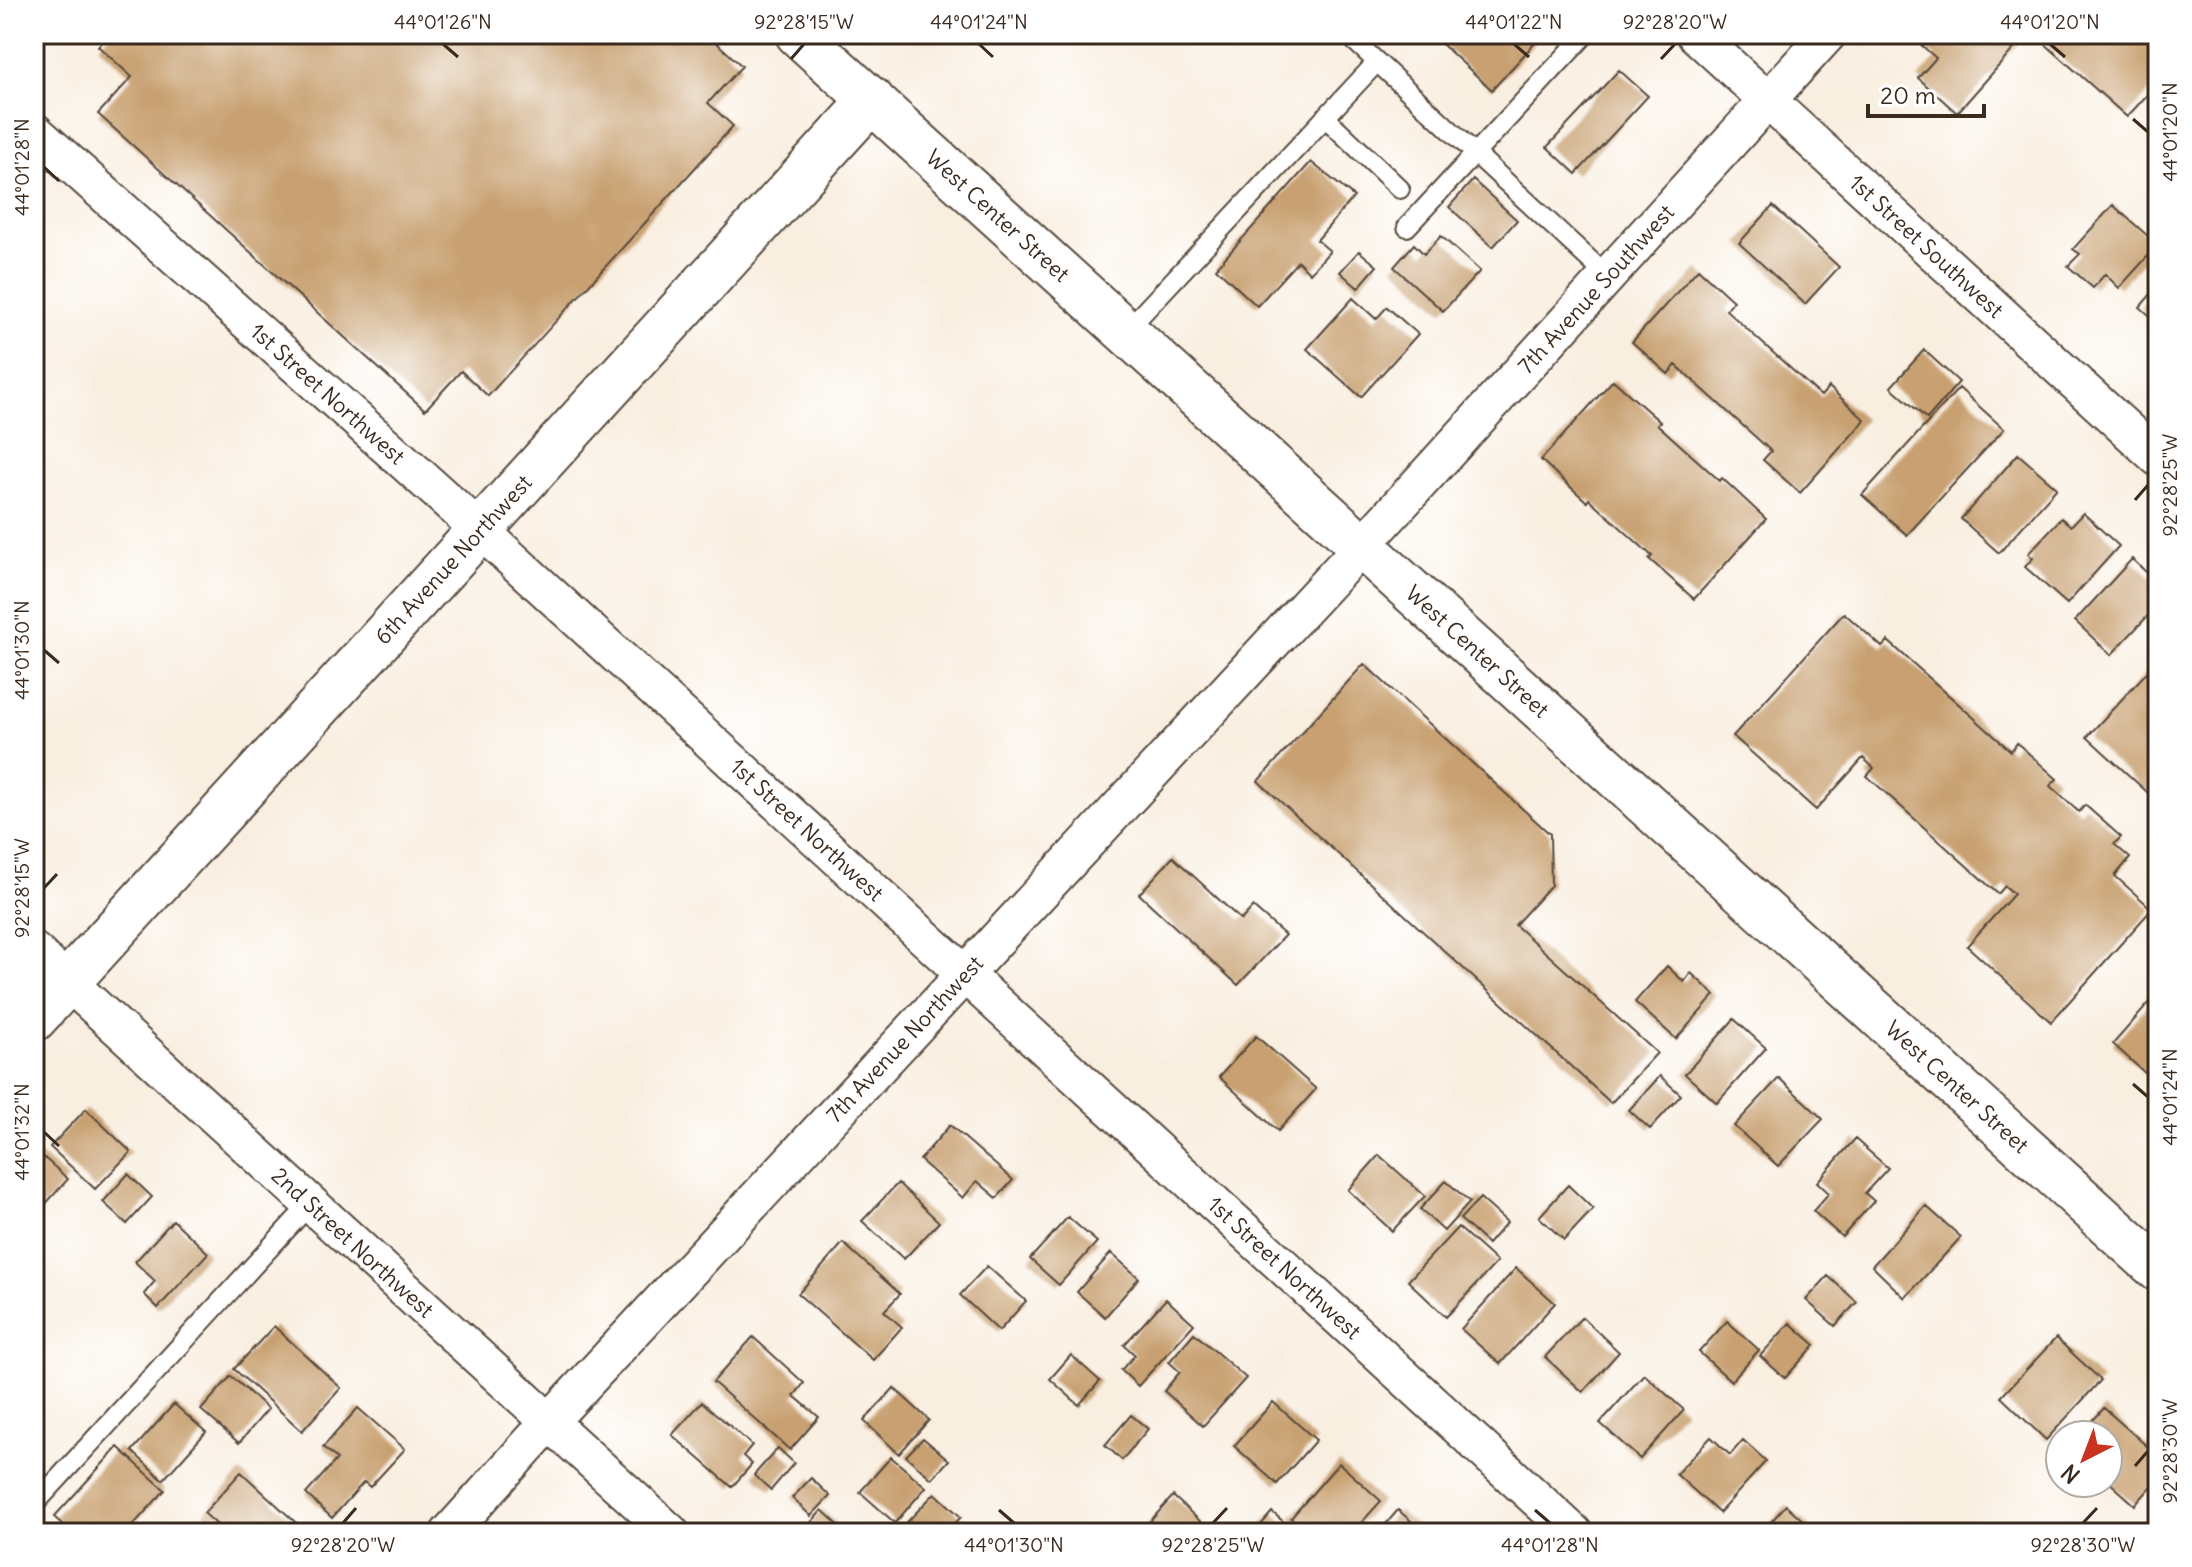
<svg xmlns="http://www.w3.org/2000/svg" width="2192" height="1567" font-family="Delius,sans-serif">
  <style>
    .building { fill: #c8a071 }
    .lines { fill: none; stroke-linecap: round; stroke-linejoin: round }
    .service-casing { stroke: #58483b; stroke-width: 22 }
    .minor-casing { stroke: #58483b; stroke-width: 40 }
    .tertiary-casing { stroke: #58483b; stroke-width: 48 }
    .service { stroke: #fff; stroke-width: 18 }
    .minor { stroke: #fff; stroke-width: 36 }
    .tertiary { stroke: #fff; stroke-width: 44 }
    .ticks { fill: none; stroke: #3b2a1e; stroke-width: 3 }
    .labels { text-anchor: middle; stroke-width: 8; stroke-linejoin: round; paint-order: stroke }
    .street-label { font-size: 22px; fill: #3b2a1e; stroke: #fff }
    .neatline { fill: none; stroke: #3b2a1e; stroke-width: 3 }
    .ticks-label { font-size: 20px; text-anchor: middle; fill: #3b2a1e }
  </style>
  <rect width="100%" height="100%" fill="#fff"/>
  <filter id="ink" filterUnits="userSpaceOnUse"><feTurbulence type="fractalNoise" baseFrequency=".0125" numOctaves="2"/><feDisplacementMap in="SourceGraphic" scale="16" xChannelSelector="R" yChannelSelector="G"/><feConvolveMatrix kernelMatrix="1 2 1 2 8 2 1 2 1" color-interpolation-filters="sRGB"/></filter>
  <filter id="wash" filterUnits="userSpaceOnUse"><feTurbulence type="fractalNoise" baseFrequency=".006" numOctaves="4" result="noise"/><feDisplacementMap in="SourceGraphic" scale="32" xChannelSelector="R" yChannelSelector="G"/><feGaussianBlur stdDeviation="1.8" result="paint"/><feColorMatrix in="noise" values="0 0 0 0 0 0 0 0 0 0 0 0 0 0 0 0 0 1.4 0 .05"/><feComposite in="paint" operator="in"/></filter>
  <g filter="url(#wash)">
    <rect width="100%" height="100%" fill="#f9efe1"/>
    <g id="blocks">
      <path class="building" d="M110,34H707L742,66L708,103L733,126L488,396L461,371L425,410L98,114L132,77L98,46Z
        M1431,34H1543L1492,90Z
        M1917,34H2027L1957,113L1918,78L1936,58L1913,38Z
        M2034,34H2158V83L2127,117Z
        M1619,70L1648,96L1576,174L1547,147Z
        M1311,162L1354,197L1317,240L1330,251L1310,273L1298,261L1257,306L1216,268Z
        M1473,180L1517,220L1493,247L1449,207Z
        M2113,205L2158,245L2119,288L2105,274L2093,288L2068,266L2080,254L2073,249Z
        M1773,206L1839,267L1805,304L1739,243Z
        M1441,236L1480,271L1443,311L1394,267L1414,244L1424,254Z
        M1359,251L1377,266L1358,288L1340,272Z
        M1698,269L1733,301L1726,310L1821,396L1829,387L1865,420L1800,493L1763,460L1771,451L1676,365L1668,374L1632,342Z
        M2158,286V323L2140,307Z
        M1353,298L1376,319L1387,307L1418,334L1361,397L1307,349Z
        M1924,350L1959,382L1927,419L1891,387Z
        M1613,380L1660,422L1657,424L1720,481L1722,478L1766,519L1694,599L1649,559L1652,556L1589,499L1587,502L1541,460Z
        M1959,388L2004,429L1907,535L1862,495Z
        M2018,454L2057,488L1999,553L1961,519Z
        M2083,513L2119,546L2067,604L2025,567L2033,558L2028,554L2061,518L2071,526Z
        M2132,559L2158,583V605L2111,655L2075,621Z
        M1844,613L1882,647L1888,641L2011,751L2017,743L2057,779L2050,786L2079,812L2085,805L2121,837L2114,844L2130,858L2115,876L2152,909L2051,1022L1967,946L2014,894L2005,886L1998,894L1867,776L1874,768L1863,758L1816,810L1733,736Z
        M2158,660V802L2087,737Z
        M1364,664L1550,834L1551,885L1515,925L1657,1053L1611,1103L1258,781Z
        M1173,857L1241,920L1253,907L1285,935L1238,985L1139,894Z
        M1667,966L1684,982L1691,973L1715,995L1676,1039L1635,1002Z
        M2158,993V1085L2113,1044Z
        M1734,1019L1766,1048L1717,1103L1685,1074Z
        M1256,1036L1316,1089L1278,1131L1219,1077Z
        M1660,1076L1681,1095L1650,1129L1629,1110Z
        M1779,1078L1823,1119L1778,1166L1734,1126Z
        M86,1109L131,1152L95,1189L50,1147Z
        M950,1125L1013,1180L997,1198L977,1181L963,1198L920,1160Z
        M1855,1139L1888,1168L1865,1193L1874,1201L1842,1237L1813,1211L1829,1193L1817,1182Z
        M40,1154L68,1179L34,1217V1161Z
        M1379,1155L1425,1196L1392,1231L1348,1190Z
        M128,1174L152,1197L127,1224L103,1202Z
        M1446,1181L1470,1202L1444,1231L1420,1209Z
        M898,1183L939,1222L904,1259L862,1221Z
        M1568,1185L1593,1209L1564,1240L1539,1217Z
        M1480,1198L1507,1222L1488,1244L1460,1219Z
        M1926,1206L1961,1237L1905,1298L1872,1266Z
        M1068,1217L1097,1242L1059,1285L1030,1259Z
        M173,1220L208,1253L158,1308L144,1294L155,1281L135,1262Z
        M1458,1227L1497,1262L1446,1317L1408,1281Z
        M843,1243L900,1294L884,1311L902,1327L873,1360L798,1294Z
        M1111,1253L1139,1278L1105,1317L1077,1292Z
        M987,1266L1026,1301L999,1331L960,1295Z
        M1516,1268L1555,1303L1500,1364L1461,1329Z
        M1828,1276L1857,1302L1835,1326L1806,1300Z
        M1166,1299L1194,1324L1138,1386L1121,1370L1135,1355L1124,1345Z
        M1582,1317L1619,1352L1583,1392L1545,1357Z
        M1727,1321L1759,1350L1731,1381L1699,1352Z
        M1790,1323L1815,1345L1785,1378L1760,1356Z
        M274,1326L341,1388L302,1431L234,1369Z
        M1194,1333L1246,1378L1203,1426L1164,1391L1180,1372L1169,1362Z
        M753,1337L804,1383L794,1396L819,1417L790,1450L713,1382Z
        M2056,1338L2101,1380L2046,1440L2001,1397Z
        M1071,1355L1100,1381L1079,1405L1050,1379Z
        M1644,1374L1684,1410L1640,1459L1600,1423Z
        M231,1376L268,1409L239,1443L201,1410Z
        M894,1388L929,1420L899,1454L864,1421Z
        M702,1402L752,1445L743,1456L752,1464L732,1487L672,1435Z
        M1273,1402L1316,1440L1277,1484L1234,1446Z
        M174,1404L206,1432L163,1480L132,1451Z
        M358,1408L405,1449L370,1487L364,1482L332,1518L306,1494L337,1459L323,1447Z
        M2104,1408L2158,1456V1479L2135,1505L2108,1481V1435H2080Z
        M1131,1415L1148,1429L1122,1460L1105,1445Z
        M1711,1437L1730,1455L1743,1440L1766,1461L1719,1513L1676,1474Z
        M923,1438L949,1460L932,1479L906,1456Z
        M118,1447L165,1490L126,1533H72L54,1517Z
        M778,1448L794,1463L771,1490L754,1475Z
        M891,1457L926,1487L895,1523L860,1492Z
        M1339,1463L1381,1501L1352,1533H1307L1291,1518Z
        M241,1472L307,1533H226L204,1513Z
        M811,1478L830,1496L811,1516L792,1498Z
        M935,1493L961,1517L946,1533H918L907,1522Z
        M1173,1496L1203,1524L1194,1533H1147L1143,1529Z
        M1786,1505L1817,1533H1761Z
        M822,1510L847,1533H802Z
        M1398,1510L1425,1533H1378Z
        M1272,1512L1291,1528L1287,1533H1254Z
        M40,1525L49,1533H34Z"/>
    </g>
  </g>
  <g filter="url(#ink)">
    <use href="#blocks" fill-opacity="0" stroke="#58483b" stroke-width="2"/>
    <g class="lines">
      <g class="service-casing">
        <path id="service" d="M1347,34L1607,276
          M1325,117L1400,189
          M1407,227L1586,34
          M1126,331L1377,62
          M34,1505L310,1204"/>
      </g>
      <g class="minor-casing">
        <g id="minor">
          <path id="s1" d="M1695,34L2158,458"/>
          <path id="s2" d="M34,131L479,529L1574,1533"/>
          <path id="s3" d="M34,951L671,1533"/>
          <path id="s4" d="M449,1533L549,1422L1363,545L1828,34"/>
        </g>
      </g>
      <g class="tertiary-casing">
        <g id="tertiary">
          <path id="s5" d="M798,34L2158,1269"/>
          <path id="s6" d="M34,1019L872,100"/>
        </g>
      </g>
      <use href="#service" class="service"/>
      <use href="#minor" class="minor"/>
      <use href="#tertiary" class="tertiary"/>
    </g>
  </g>
  <path class="ticks" d="M443,44L458,57M979,44L993,57M1514,44L1529,57M2050,44L2065,57M791,59L804,44M1661,59L1675,44M2133,119L2148,132M44,167L59,181M2135,500L2148,485M44,650L59,663M44,888L57,874M2133,1084L2148,1097M44,1132L59,1146M2135,1466L2148,1451M999,1510L1014,1523M1535,1510L1550,1523M343,1523L356,1508M1213,1523L1227,1508M2083,1523L2097,1508"/>
  <g class="labels">
    <g class="street-label">
      <text dy="8" stroke="none"><textPath href="#s5" startOffset="270">West Center Street</textPath></text>
      <text dy="8" stroke="none"><textPath href="#s1" startOffset="314">1st Street Southwest</textPath></text>
      <text dy="8" stroke="none"><textPath href="#s4" startOffset="1692">7th Avenue Southwest</textPath></text>
      <text dy="8" stroke="none"><textPath href="#s2" startOffset="394">1st Street Northwest</textPath></text>
      <text dy="8" stroke="none"><textPath href="#s6" startOffset="622">6th Avenue Northwest</textPath></text>
      <text dy="8" stroke="none"><textPath href="#s5" startOffset="918">West Center Street</textPath></text>
      <text dy="8" stroke="none"><textPath href="#s2" startOffset="1042">1st Street Northwest</textPath></text>
      <text dy="8" stroke="none"><textPath href="#s4" startOffset="672">7th Avenue Northwest</textPath></text>
      <text dy="8" stroke="none"><textPath href="#s5" startOffset="1566">West Center Street</textPath></text>
      <text dy="8" stroke="none"><textPath href="#s3" startOffset="432">2nd Street Northwest</textPath></text>
      <text dy="8" stroke="none"><textPath href="#s2" startOffset="1690">1st Street Northwest</textPath></text>
    </g>
  </g>
  <rect width="2192" height="1567" fill="none" stroke="#fff" stroke-width="88"/>
  <g transform="translate(2084 1459) rotate(222)"><circle r="38" fill="#ffffff" stroke="#b1aaa5" stroke-width="2"/>
  <path d="M0-6L14 30L0 20L-14 30Z" fill="#c8321e"/>
  <text y="-12" font-size="22" font-weight="bold" text-anchor="middle" fill="#3b2a1e">N</text>
  </g>
  <path d="M1868 104v12h116v-12" fill="none" stroke="#3b2a1e" stroke-width="4"/>
  <text x="1880" y="104" font-size="24" fill="#3b2a1e" stroke="#ffffff" stroke-width="6" paint-order="stroke">20 m</text>
  <rect x="44" y="44" width="2104" height="1479" class="neatline"/>
  <g class="ticks-label">
    <text x="443" y="29">44°01'26"N</text>
    <text x="804" y="29">92°28'15"W</text>
    <text x="979" y="29">44°01'24"N</text>
    <text x="1514" y="29">44°01'22"N</text>
    <text x="1675" y="29">92°28'20"W</text>
    <text x="2050" y="29">44°01'20"N</text>
    <text transform="translate(2170 132) rotate(-90)" y="7">44°01'20"N</text>
    <text transform="translate(22 167) rotate(-90)" y="7">44°01'28"N</text>
    <text transform="translate(2170 485) rotate(-90)" y="7">92°28'25"W</text>
    <text transform="translate(22 650) rotate(-90)" y="7">44°01'30"N</text>
    <text transform="translate(22 888) rotate(-90)" y="7">92°28'15"W</text>
    <text transform="translate(2170 1097) rotate(-90)" y="7">44°01'24"N</text>
    <text transform="translate(22 1132) rotate(-90)" y="7">44°01'32"N</text>
    <text transform="translate(2170 1451) rotate(-90)" y="7">92°28'30"W</text>
    <text x="343" y="1552">92°28'20"W</text>
    <text x="1014" y="1552">44°01'30"N</text>
    <text x="1213" y="1552">92°28'25"W</text>
    <text x="1550" y="1552">44°01'28"N</text>
    <text x="2083" y="1552">92°28'30"W</text>
  </g>
</svg>
